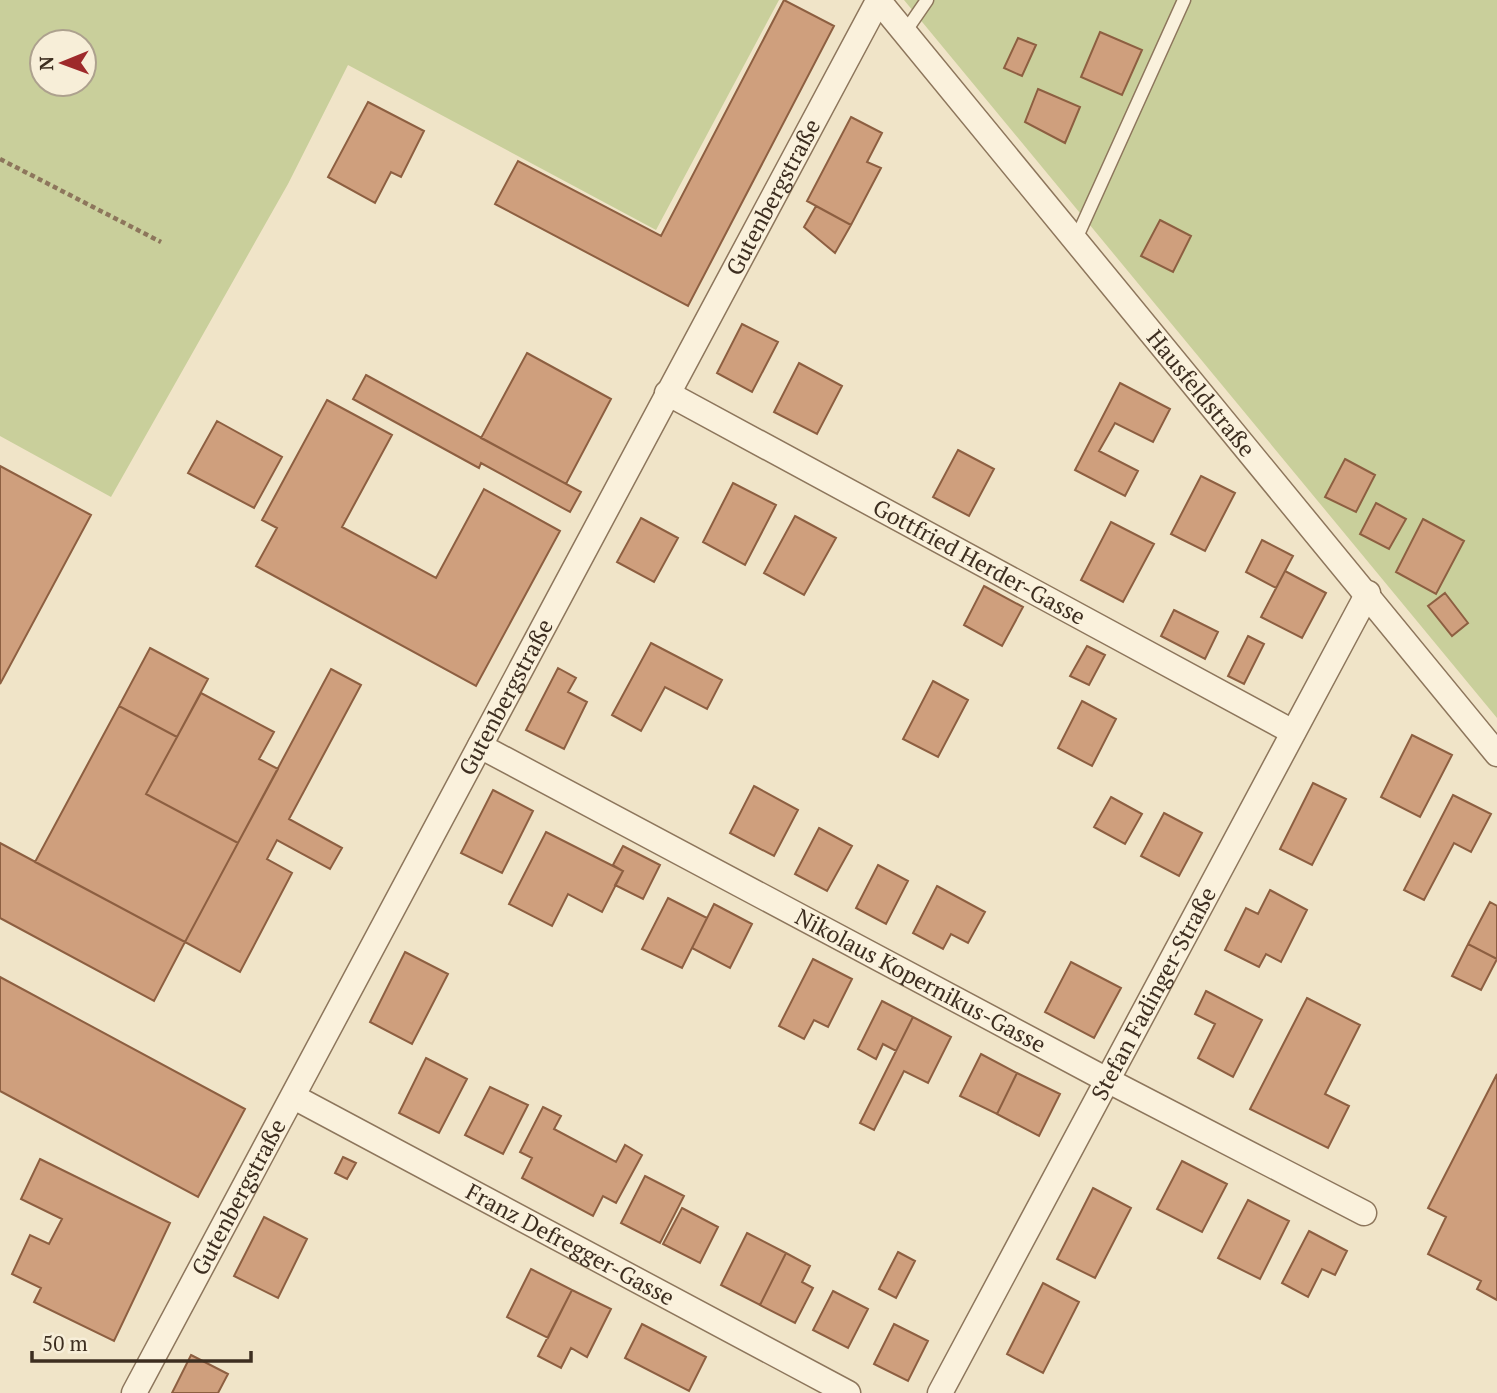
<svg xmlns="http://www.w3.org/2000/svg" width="1497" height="1393" font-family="'PT Serif',serif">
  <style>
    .green { fill: #c9cf9b; fill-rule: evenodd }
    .building { fill: #cf9f7d; stroke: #8d5f41; stroke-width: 2 }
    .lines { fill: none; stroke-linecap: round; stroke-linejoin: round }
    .service-casing { stroke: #8d765c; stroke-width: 15 }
    .minor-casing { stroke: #8d765c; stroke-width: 27 }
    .path { stroke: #8d765c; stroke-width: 4.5; stroke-dasharray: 5 3.5; stroke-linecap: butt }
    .service { stroke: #faf1dc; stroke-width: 12 }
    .minor { stroke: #faf1dc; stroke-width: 24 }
    .labels { text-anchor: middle; stroke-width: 6; stroke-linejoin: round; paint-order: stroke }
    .street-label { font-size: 23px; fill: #3d2e20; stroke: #f7eed8 }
  </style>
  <rect width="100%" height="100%" fill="#f0e4c8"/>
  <path class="green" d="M0,0H779L656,230L348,65L288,184L111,497L0,436ZM84,42V84H42V42Z
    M904,0H1497V718Z"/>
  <path class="building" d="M784,0L834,26L688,306L495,204L518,161L661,236Z
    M1100,32L1142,50L1122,95L1081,77Z
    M1018,38L1036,45L1022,76L1004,68Z
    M1038,89L1080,107L1065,143L1025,122Z
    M368,102L424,131L401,177L391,172L375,203L328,177Z
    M851,117L882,133L867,162L881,168L851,225L807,201Z
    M816,206L851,225L835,253L804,227Z
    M1160,220L1191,236L1173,272L1141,256Z
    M742,324L778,342L752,392L717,373Z
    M527,353L611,399L566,484L481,438Z
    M799,363L842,386L817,434L774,412Z
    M366,375L581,492L570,512L481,463L479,468L353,399Z
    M1120,383L1170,409L1153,442L1115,423L1099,451L1138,471L1125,496L1075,470Z
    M327,400L392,435L342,527L436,578L484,489L560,531L476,686L256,566L277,528L262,520Z
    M217,421L282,457L254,508L188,473Z
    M958,450L994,469L969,516L933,497Z
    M1345,459L1375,475L1356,512L1325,497Z
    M0,466L91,515L0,684Z
    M1201,476L1235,493L1205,551L1171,534Z
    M733,483L776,505L745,565L703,542Z
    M1376,503L1406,519L1389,549L1360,534Z
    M795,516L836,538L804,595L764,573Z
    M641,518L678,538L654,582L617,562Z
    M1423,519L1464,541L1436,594L1396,572Z
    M1111,522L1154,544L1123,602L1081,580Z
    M1262,540L1293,556L1276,588L1246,572Z
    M1285,571L1326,593L1302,638L1261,617Z
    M984,586L1023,607L1002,646L964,625Z
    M1445,593L1468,623L1452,636L1428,606Z
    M1174,610L1218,632L1205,659L1161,636Z
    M1248,636L1264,644L1244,684L1228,676Z
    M651,643L722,680L707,709L665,687L641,731L612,715Z
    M1087,646L1105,655L1089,685L1070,676Z
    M150,648L208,679L177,737L119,706Z
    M558,668L576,678L568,692L587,702L564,749L526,730Z
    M331,669L361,685L289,819L342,848L330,869L277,840L267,859L292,873L240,972L185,942Z
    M933,681L968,700L938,757L903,739Z
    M201,693L274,732L259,759L278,769L238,843L146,794Z
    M1082,701L1116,719L1092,766L1058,748Z
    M119,706L177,737L146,794L238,843L185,942L35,862Z
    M1412,735L1452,755L1420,817L1381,797Z
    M1313,783L1346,799L1312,865L1280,849Z
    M754,786L798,810L774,856L730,833Z
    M493,790L533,811L502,873L461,853Z
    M1453,795L1491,814L1471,852L1454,843L1424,900L1404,890Z
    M1111,797L1142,814L1125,844L1094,827Z
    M1164,813L1202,833L1179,876L1141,856Z
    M819,828L852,846L827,891L795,874Z
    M546,832L623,871L602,912L568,894L552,926L509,904Z
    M0,843L185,942L154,1001L0,918Z
    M623,846L660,865L643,899L615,885L623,871L613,865Z
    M878,865L908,881L886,924L856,908Z
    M937,886L985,912L968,943L951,934L943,949L913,933Z
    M1270,890L1307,910L1281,962L1266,954L1259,967L1225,950L1246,908L1258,914Z
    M668,898L707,918L682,968L642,949Z
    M1490,902L1497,906V959L1468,944Z
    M714,904L752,924L730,968L692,948Z
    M1468,944L1497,959L1481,990L1452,976Z
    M405,952L448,974L412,1044L370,1022Z
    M813,959L852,979L828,1027L814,1020L804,1039L779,1026Z
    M1071,962L1121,988L1094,1038L1045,1012Z
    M0,977L245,1109L198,1197L0,1091Z
    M1206,991L1262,1020L1233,1077L1198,1058L1215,1024L1195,1014Z
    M1307,998L1360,1025L1325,1094L1349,1106L1328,1148L1250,1109Z
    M882,1001L913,1017L896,1051L883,1044L876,1059L858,1049Z
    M913,1017L951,1037L928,1083L904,1071L874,1130L860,1123Z
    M981,1054L1017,1073L997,1114L960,1096Z
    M426,1058L467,1079L439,1133L399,1113Z
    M1017,1073L1060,1094L1039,1136L997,1114Z
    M1497,1074V1300L1477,1289L1481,1281L1428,1254L1446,1217L1428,1208Z
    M490,1087L528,1105L503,1154L465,1135Z
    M543,1107L561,1116L554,1129L616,1162L625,1145L642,1155L616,1203L603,1196L593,1216L522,1178L532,1158L520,1152Z
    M343,1157L356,1163L347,1179L335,1173Z
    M40,1159L170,1223L114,1341L34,1302L41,1288L12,1274L30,1235L49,1244L62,1219L21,1199Z
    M1182,1161L1227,1184L1202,1232L1157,1209Z
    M645,1176L684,1196L660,1243L621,1223Z
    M1093,1188L1131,1208L1095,1278L1057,1259Z
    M1248,1200L1289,1221L1260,1279L1218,1258Z
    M682,1208L718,1227L700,1263L663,1244Z
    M264,1217L307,1239L278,1298L234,1276Z
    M1309,1231L1347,1251L1335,1275L1322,1269L1308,1297L1282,1283Z
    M747,1233L786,1253L760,1305L721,1285Z
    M898,1252L915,1261L896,1298L879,1289Z
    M786,1253L810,1266L802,1282L813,1288L795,1323L760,1305Z
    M531,1269L572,1290L548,1338L507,1317Z
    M1043,1283L1079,1302L1043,1373L1007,1354Z
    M572,1290L611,1309L587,1357L571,1348L561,1368L538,1356Z
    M833,1291L868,1309L848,1348L813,1330Z
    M642,1324L706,1357L689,1391L625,1358Z
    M894,1324L928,1341L908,1381L874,1364Z
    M191,1355L228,1374L218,1393H172Z"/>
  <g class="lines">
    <g class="service-casing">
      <path id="service" d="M905,32L927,0
        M1076,239L1184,0"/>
    </g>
    <g class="minor-casing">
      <g id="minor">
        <path id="s1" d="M878,0L1497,754"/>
        <path id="s2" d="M667,393L1293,732"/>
        <path id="s3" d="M480,746L1107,1080L1364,1213"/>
        <path id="s4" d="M294,1097L848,1393"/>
        <path id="s5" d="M134,1393L878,1"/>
        <path id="s6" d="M940,1393L1368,593"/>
      </g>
    </g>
    <path class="path" d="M0,159L161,242"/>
    <use href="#service" class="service"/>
    <use href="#minor" class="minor"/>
  </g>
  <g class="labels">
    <g class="street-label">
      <text dy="8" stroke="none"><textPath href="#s5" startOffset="1356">Gutenbergstraße</textPath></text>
      <text dy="8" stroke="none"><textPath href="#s1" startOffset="509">Hausfeldstraße</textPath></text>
      <text dy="8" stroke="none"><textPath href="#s2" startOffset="355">Gottfried Herder-Gasse</textPath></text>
      <text dy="8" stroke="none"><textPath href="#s5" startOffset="789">Gutenbergstraße</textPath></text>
      <text dy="8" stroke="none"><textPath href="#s3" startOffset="499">Nikolaus Kopernikus-Gasse</textPath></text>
      <text dy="8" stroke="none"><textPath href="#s6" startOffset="453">Stefan Fadinger-Straße</textPath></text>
      <text dy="8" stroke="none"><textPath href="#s5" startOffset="222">Gutenbergstraße</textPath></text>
      <text dy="8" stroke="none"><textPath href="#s4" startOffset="313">Franz Defregger-Gasse</textPath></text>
    </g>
  </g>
  <g transform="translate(63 63) rotate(269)"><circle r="33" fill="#f7eed8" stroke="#ada18e" stroke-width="2"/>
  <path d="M0-5L12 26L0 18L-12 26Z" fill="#9e2a2b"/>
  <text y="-10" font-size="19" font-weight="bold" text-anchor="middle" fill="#3d2e20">N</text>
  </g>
  <path d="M32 1351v10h219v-10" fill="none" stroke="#3d2e20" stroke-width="3.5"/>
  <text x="42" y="1351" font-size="21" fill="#3d2e20" stroke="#f7eed8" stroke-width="5" paint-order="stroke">50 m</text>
</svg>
